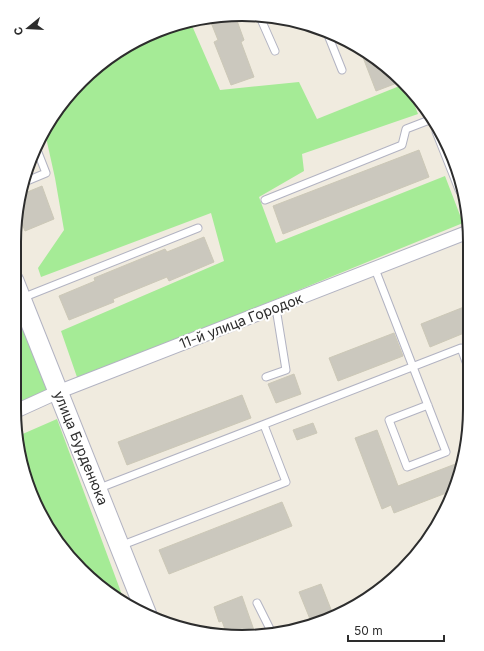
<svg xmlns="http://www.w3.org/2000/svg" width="484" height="651" font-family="Inter,sans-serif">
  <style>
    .green { fill: #a5eb96 }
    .building { fill: #cbc8be; stroke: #ccc8b7 }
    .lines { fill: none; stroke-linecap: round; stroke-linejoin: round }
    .lane-casing { stroke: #b2b3c2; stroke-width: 9 }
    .street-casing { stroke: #b2b3c2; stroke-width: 15 }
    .secondary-casing { stroke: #b2b3c2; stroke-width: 21 }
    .lane { stroke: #fff; stroke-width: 7 }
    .street { stroke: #fff; stroke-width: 13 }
    .secondary { stroke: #fff; stroke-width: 19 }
    .labels { text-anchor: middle; stroke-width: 4; stroke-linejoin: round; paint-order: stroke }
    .street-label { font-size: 14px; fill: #2d2d2d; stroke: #fff }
    .rim { fill: none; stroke: #2d2d2d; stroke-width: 2 }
  </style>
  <rect width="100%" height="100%" fill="#f0ebdf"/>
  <path class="green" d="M190,21L220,90L299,82L317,119L402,85L409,91L418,114L302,154L304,171L259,197L276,243L445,176L463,223L78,380L61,331L224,261L211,213L41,277L38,268L64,230L55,178L45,133L52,116L103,61L183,22Z
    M14,306L48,390L14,404Z
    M57,419L125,603L91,580L45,523L22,468L18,436Z"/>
  <path class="building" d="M236,18L244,40L241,42L254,77L231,85L214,42L218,40L210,20Z
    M359,47L396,80L397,83L376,91Z
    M419,150L429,177L283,234L273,206Z
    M42,186L54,219L25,231L17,211L20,195Z
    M204,237L214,262L169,281L167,277L113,299L114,302L69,320L59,296L95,281L94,278L165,249L167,252Z
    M469,305V331L430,347L421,324Z
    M394,333L403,356L338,381L329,358Z
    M294,374L301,394L276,403L268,384Z
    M242,395L251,418L127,465L118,442Z
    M313,423L317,433L297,440L293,430Z
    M377,430L398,486L458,463L460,470L458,482L454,490L394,513L391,505L382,509L355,438Z
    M282,502L292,526L169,574L159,550Z
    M321,584L334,617L329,620L312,624L299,592Z
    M242,596L256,636L227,635L222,621L219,622L214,607Z"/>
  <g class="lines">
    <g class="lane-casing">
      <path id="lane" d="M260,17L275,51
        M328,35L342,70
        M22,183L46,173L37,150
        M265,200L402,145L406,129L432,119
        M375,269C399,330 422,391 446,452L407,467L389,420L428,405
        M22,298L198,228
        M266,377L286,370L276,308
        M97,489L461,348L469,370
        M120,546L286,482L264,425
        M257,603L272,633"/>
    </g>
    <g class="street-casing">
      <path id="street" d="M439,131L462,189
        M14,412L58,392L468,232"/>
    </g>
    <g class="secondary-casing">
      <path id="secondary" d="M14,281L147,615"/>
    </g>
    <use href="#lane" class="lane"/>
    <use href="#street" class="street"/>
    <use href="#secondary" class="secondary"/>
  </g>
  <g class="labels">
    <g class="street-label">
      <text transform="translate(241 321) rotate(-21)" y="5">11-й улица Городок</text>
      <text transform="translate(81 448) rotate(68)" y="5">улица Бурденюка</text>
    </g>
  </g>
  <path d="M0 0H484V651H0ZM242 21H242A221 221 0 0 1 463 242V409A221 221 0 0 1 242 630H242A221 221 0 0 1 21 409V242A221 221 0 0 1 242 21Z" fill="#fff" fill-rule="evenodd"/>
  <path class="rim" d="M242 21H242A221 221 0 0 1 463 242V409A221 221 0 0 1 242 630H242A221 221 0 0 1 21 409V242A221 221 0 0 1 242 21Z"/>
  <g transform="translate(28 28) rotate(252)" stroke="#ffffff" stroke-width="3" paint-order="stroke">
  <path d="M0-3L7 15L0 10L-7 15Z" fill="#2d2d2d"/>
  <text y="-6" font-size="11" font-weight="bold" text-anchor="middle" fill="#2d2d2d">С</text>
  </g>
  <path d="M348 635v6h96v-6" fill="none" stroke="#2d2d2d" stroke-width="2"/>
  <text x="354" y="635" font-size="12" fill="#2d2d2d" stroke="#ffffff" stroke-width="3" paint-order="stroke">50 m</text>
</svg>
